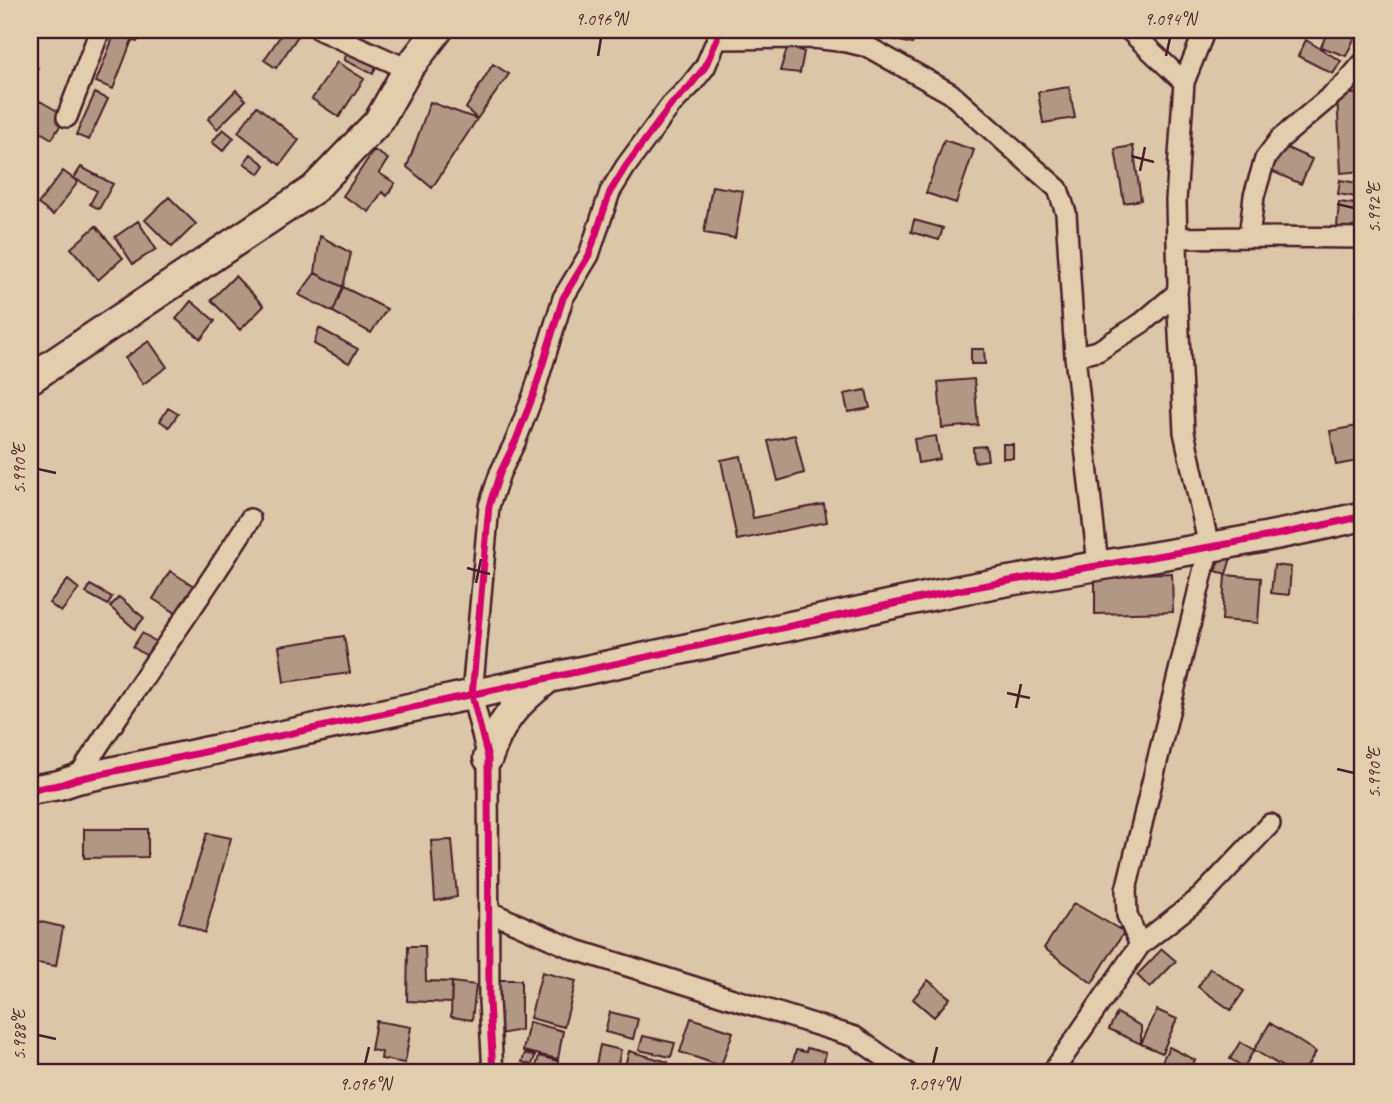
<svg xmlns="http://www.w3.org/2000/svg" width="1393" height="1103" font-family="Caveat,sans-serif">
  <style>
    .building { fill: #b19884; stroke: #4a1f2b; stroke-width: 2 }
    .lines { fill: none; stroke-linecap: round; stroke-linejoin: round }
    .street-casing { stroke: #4a1f2b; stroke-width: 24 }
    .secondary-casing { stroke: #4a1f2b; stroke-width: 33 }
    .street { stroke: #e0ceac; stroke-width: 19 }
    .secondary { stroke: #e0ceac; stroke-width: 28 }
    .cycleway-casing { stroke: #e0ceac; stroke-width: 11 }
    .cycleway { stroke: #d6006c; stroke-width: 7 }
    .ticks { fill: none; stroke: #4a1f2b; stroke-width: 2.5 }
    .neatline { fill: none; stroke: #4a1f2b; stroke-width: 2.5 }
    .ticks-label { font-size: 18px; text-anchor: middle; fill: #4a1f2b }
  </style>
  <rect width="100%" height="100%" fill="#dac7a7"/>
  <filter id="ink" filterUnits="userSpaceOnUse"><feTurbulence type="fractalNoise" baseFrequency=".0143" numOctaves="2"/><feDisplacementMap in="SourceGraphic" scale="14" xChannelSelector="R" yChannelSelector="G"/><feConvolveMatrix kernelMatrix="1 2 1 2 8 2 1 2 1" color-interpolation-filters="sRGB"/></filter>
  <g filter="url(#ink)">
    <path class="building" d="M116,30H142L137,42L132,40L113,89L96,82Z
      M274,30H302L276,68L264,60L281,35Z
      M886,30H915L912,44L884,37Z
      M1328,30H1340L1355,37L1346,56L1321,47Z
      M1306,40L1341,61L1333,74L1298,56Z
      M788,45L804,52L800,73L780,71Z
      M351,46L379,59L373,74L344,60Z
      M337,62L364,79L339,117L312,99Z
      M30,64L38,68L30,86Z
      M493,64L509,74L477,119L466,108Z
      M1069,87L1075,118L1043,123L1038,92Z
      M236,90L246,100L217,129L208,119Z
      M95,93L108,99L89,140L76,135Z
      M1363,93V171L1341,173L1337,95Z
      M40,101L66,116L52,139L30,126V118Z
      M430,102L477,119L432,188L407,167Z
      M257,106L299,140L280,165L238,132Z
      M223,129L234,138L223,151L212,142Z
      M944,140L974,150L956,203L926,193Z
      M1280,145L1312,159L1301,184L1269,170Z
      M1133,146L1141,200L1124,203L1115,149Z
      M374,150L388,159L379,173L395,183L387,196L382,192L369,212L343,196Z
      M251,154L265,165L259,174L244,163Z
      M81,167L113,184L99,209L90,204L97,191L74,178Z
      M63,171L78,182L53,215L38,204Z
      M1340,180L1363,184V198L1338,194Z
      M712,186L743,191L735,238L704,233Z
      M169,197L196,224L172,247L145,220Z
      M1339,202L1363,205V229L1337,227Z
      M914,220L943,228L939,240L911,232Z
      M138,221L156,249L133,264L115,237Z
      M96,226L123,258L98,280L71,248Z
      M320,236L351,253L343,287L315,273Z
      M315,273L343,287L333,312L299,295Z
      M235,276L264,306L240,330L211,300Z
      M343,287L387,309L371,333L333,312Z
      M191,301L215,321L201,339L176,319Z
      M1363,311V339L1355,314Z
      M319,328L358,349L349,363L314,344Z
      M149,341L167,367L143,384L125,358Z
      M971,349H984L985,364H971Z
      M974,379L978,425L942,428L938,382Z
      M866,390L870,408L848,412L844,394Z
      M168,408L178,414L169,427L160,421Z
      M1363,425V460L1336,465L1330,431Z
      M795,435L804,473L778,481L768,441Z
      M936,436L940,459L918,463L914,439Z
      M1003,444H1013V458H1003Z
      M986,446L988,460L974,462L973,447Z
      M741,456L753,518L824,504L827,522L737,540L721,460Z
      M1220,555L1231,558L1226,574L1216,571Z
      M1274,565L1291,567L1289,595L1271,593Z
      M170,571L194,586L178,614L153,599Z
      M1172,573L1173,612L1095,614V575Z
      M1225,575L1261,578L1258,623L1222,620Z
      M68,580L79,589L61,612L49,603Z
      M90,585L112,597L108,605L86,593Z
      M119,597L144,618L135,629L110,607Z
      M142,633L163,646L153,660L133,647Z
      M344,636L350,673L284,682L279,646Z
      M30,675L38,689L30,695Z
      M84,829H148V857L84,858Z
      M207,833L231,838L205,933L179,922Z
      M452,840L457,897L435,901L431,841Z
      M1074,903L1124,932L1092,983L1044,948Z
      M37,921L63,927L56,966L30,962V949Z
      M408,946H425L426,981L452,982L451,1003L407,1001Z
      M1162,949L1176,961L1150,988L1137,975Z
      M1210,968L1244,991L1231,1010L1198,987Z
      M542,972L576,981L564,1027L530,1018Z
      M494,980H521V1030L495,1035Z
      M928,980L950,998L934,1017L913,999Z
      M452,982L476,985L472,1020L451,1017Z
      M1157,1010L1177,1019L1162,1053L1141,1044Z
      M610,1012L638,1019L633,1039L605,1032Z
      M1117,1013L1141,1026V1044L1109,1029Z
      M691,1018L733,1032L721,1066L680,1052Z
      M376,1021L411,1027L405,1063L381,1059L382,1052L371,1050Z
      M529,1022L563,1031L558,1059L523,1051Z
      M1270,1023L1316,1052L1303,1073H1293L1254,1050Z
      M643,1036L675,1043L671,1057L639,1050Z
      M1240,1042L1254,1050L1244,1067L1230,1059Z
      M600,1045L621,1050L616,1073L595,1070Z
      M1169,1047L1195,1060L1188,1073H1156Z
      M807,1048L826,1053L821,1073H790L796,1050L806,1052Z
      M629,1051L668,1062L665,1073H623Z
      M525,1053L535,1056L532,1065L522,1062Z
      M539,1056L558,1061L555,1073L535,1070Z"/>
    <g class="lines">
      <g class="street-casing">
        <path id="street" d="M320,30L408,69
          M717,39L813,38L847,42L868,47L950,93L1058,189L1066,213L1075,356
          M1184,82L1205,30
          M67,117L100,30
          M1249,237L1363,238
          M1178,238L1249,237L1254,196L1265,159L1280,139L1345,84L1363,63
          M1098,565L1075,356L1098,351L1143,322L1177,293L1178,284L1176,201L1184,82L1129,30
          M77,779C132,691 195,608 250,519
          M490,912L576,950L855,1037L907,1073
          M1140,945L1127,915L1126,890L1209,547L1184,432L1177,293
          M493,1073L489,1001L488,758L472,695L489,506L500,473L516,440L533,396L563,298L589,255L610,192L626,166L671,105L690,86L705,67L717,39L718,30
          M1052,1073L1140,945L1201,897L1270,824"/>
      </g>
      <g class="secondary-casing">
        <path id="secondary" d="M30,379L314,189L378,122L408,69L438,30
          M488,758C500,722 515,704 545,681
          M30,790L59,785L77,779C363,719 648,655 935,595C1077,566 1222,550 1363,516"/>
      </g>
      <use href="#street" class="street"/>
      <use href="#secondary" class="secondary"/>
      <g class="cycleway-casing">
        <path id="cycleway" d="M30,790L59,785L77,779C363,719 648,655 935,595C1077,566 1222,550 1363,516
          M493,1073L489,1001L488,758L472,695L489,506L500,473L516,440L533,396L563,298L589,255L610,192L626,166L671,105L690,86L705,67L717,39L718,30"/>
      </g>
      <use href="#cycleway" class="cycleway"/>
    </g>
  </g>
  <path class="ticks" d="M598,56L601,38M1166,56L1170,38M1131,156L1154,162M1140,171L1145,147M1337,204L1354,208M38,469L56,473M467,568L490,574M476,583L481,559M1007,693L1030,698M1016,708L1021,684M1337,769L1354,773M38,1035L56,1039M365,1064L369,1047M933,1064L937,1047"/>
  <rect width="1393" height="1103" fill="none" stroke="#e0ceac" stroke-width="77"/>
  <rect x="38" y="38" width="1316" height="1026" class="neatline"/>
  <g class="ticks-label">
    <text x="601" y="25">9.096°N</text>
    <text x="1170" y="25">9.094°N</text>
    <text transform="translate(1374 208) rotate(-90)" y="6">5.992°E</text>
    <text transform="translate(19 469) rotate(-90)" y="6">5.990°E</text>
    <text transform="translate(1374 773) rotate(-90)" y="6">5.990°E</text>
    <text transform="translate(19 1035) rotate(-90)" y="6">5.988°E</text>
    <text x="365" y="1090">9.096°N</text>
    <text x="933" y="1090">9.094°N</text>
  </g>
</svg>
